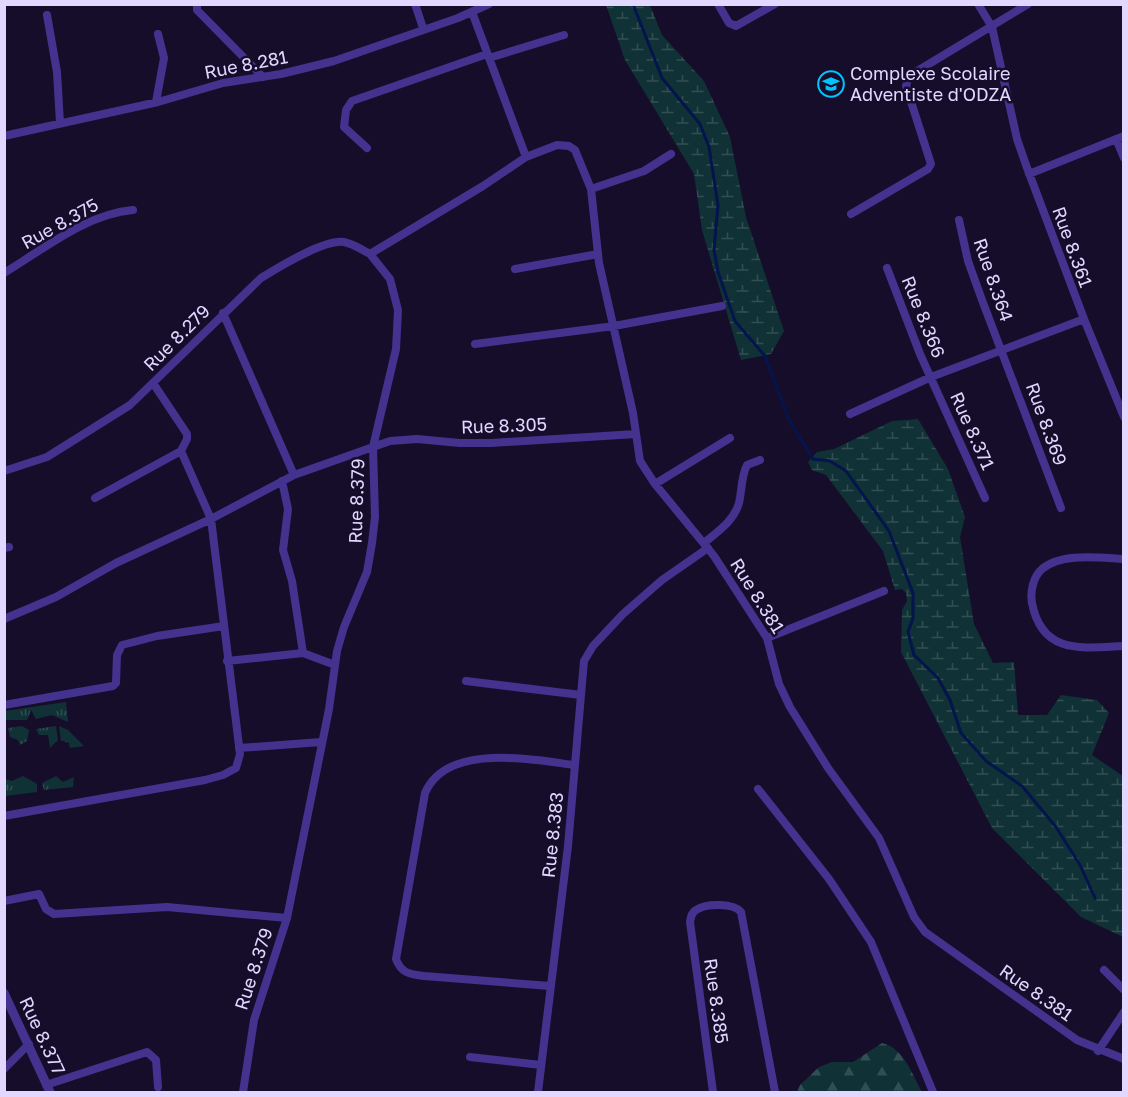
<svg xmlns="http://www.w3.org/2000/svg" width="1128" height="1097" font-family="'Golos Text',sans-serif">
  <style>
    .grass { fill: url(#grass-tufts) }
    .forest { fill: url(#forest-firs) }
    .wetland { fill: url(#wetland-marsh) }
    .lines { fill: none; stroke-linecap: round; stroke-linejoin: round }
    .stream { stroke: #04154d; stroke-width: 3 }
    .minor { stroke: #43338f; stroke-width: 8 }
    .tertiary { stroke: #43338f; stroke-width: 9 }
    .labels { text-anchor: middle; stroke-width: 5; stroke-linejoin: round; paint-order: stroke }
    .street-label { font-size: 18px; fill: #e1d7ff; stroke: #160d2b }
    .poi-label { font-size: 18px; fill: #e1d7ff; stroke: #160d2b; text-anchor: start }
  </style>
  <defs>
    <pattern id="grass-tufts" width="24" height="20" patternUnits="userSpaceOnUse" patternTransform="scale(1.5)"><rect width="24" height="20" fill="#103135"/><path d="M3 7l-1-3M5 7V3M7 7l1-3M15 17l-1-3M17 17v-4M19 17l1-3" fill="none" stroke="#324e53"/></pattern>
    <pattern id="forest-firs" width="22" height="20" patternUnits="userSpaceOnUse" patternTransform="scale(1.5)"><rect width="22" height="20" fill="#103135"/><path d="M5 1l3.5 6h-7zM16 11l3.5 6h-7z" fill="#324e53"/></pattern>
    <pattern id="wetland-marsh" width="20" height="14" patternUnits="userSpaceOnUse" patternTransform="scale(1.5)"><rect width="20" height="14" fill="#103135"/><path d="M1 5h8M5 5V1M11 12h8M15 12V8" fill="none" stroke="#324e53"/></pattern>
  </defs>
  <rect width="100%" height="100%" fill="#160d2b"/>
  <path class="grass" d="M66,702L68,722L52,715L36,719L31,710L27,720H5V711Z
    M22,726L29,730L27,741L20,745L18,740L10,737L8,728Z
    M56,726L58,740L50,748L48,735H39L36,729Z
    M59,726L68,730L84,746L70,748L69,743L61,740Z
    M23,776L37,784V792L5,796V779L12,781Z
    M56,776L63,782L74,777L73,787L44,790L42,783Z"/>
  <path class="forest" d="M882,1043C904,1048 912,1074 922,1092H797L800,1085L819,1067L832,1062H853Z"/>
  <path class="wetland" d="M606,5H650L662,35L704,81L730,137L746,217L784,331L771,354L741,360L702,230L694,174L625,60Z
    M918,419L948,469L965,517L960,537L974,624L993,663L1014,662L1018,715H1047L1061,695L1097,700L1109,713L1092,755L1123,776V937L1081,917L992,828L901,652L902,610L907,601L906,593L902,589L895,590L883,551L826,475L812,470L808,462L817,452L834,449L892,421Z"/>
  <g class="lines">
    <path class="stream" d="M633,4L662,78L700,124L709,147L718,205L714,250L718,272L735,321L765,356L789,420L813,459L830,461L846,471L889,531L913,593V618L908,632L914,655L938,678L950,700L961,733L986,761L1022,786L1056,827L1080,865L1095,898"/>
    <path class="minor" d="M197,4V10L263,77
      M415,4L423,28
      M718,4L729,23L736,26L775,4
      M472,12L526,157
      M47,15L57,72L60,123
      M489,58L564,35
      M156,102L164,58L158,34
      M4,136L158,102L223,83L281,74L334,61L458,18L489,4
      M1116,139L1124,158
      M367,148L344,127L346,110L352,101L487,54
      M671,154L644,171L591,189L599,263L633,413L640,461L655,484L714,556L767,638L779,684L790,707L828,768L879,838L914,917L925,932L1077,1040L1124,1059
      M1029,174L1124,136
      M851,214L928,169L931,164L906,86L909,76L1028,4
      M959,220L968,261L982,300L1061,508
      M887,268L920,354L985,498
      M515,269L598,254
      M4,273C44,249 86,214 133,210
      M223,313L294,475
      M1084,319L1124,417
      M475,344L614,326L722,306
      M850,414L931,377L1084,319L1026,165L1017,139L992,27L978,4
      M4,471L47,457L130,405L261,278C279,267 324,239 344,242C354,244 362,250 370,254
      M282,481L288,509L283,550L292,581L303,653
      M655,484L730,438
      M95,498L181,451L187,439V434L153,383
      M704,543C717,532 734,521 739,503C742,490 741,477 747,465L760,460
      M4,548L9,547
      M1124,559C1101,558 1061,552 1042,569C1033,577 1030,592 1032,603C1042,655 1082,648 1124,646
      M4,619L56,597L116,563L211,519L294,475L390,441L417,439L460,443H491L636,434
      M767,638L884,591
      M227,661L303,653L335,665
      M466,681L581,695L568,846L538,1092
      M581,695L584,661L593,646L623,614L662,580L708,548
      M4,705L113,686L116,683L117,655L122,645L157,636L224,626
      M239,748L321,742
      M758,789L829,879L871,942L933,1092
      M4,816L205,780L223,775L236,768L240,754L211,519L181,451
      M4,901L39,894L46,909L54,914L167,907L287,918
      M1104,970L1124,990
      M550,986L424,976C409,974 401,973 396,959L425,793C447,742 533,760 575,765
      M1098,1051L1124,1012
      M470,1057L541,1065
      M4,1069L29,1044
      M46,1085L147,1052L156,1060L158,1087
      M243,1092L254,1020L287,918L329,709L337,651L344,627L367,572L372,543L375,517L373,447L396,349L398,310L390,279L370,254L483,186L526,157L557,145L569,146L575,150L591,189
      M713,1092L690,922C691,917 691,913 696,910C706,903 734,903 741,912L775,1092"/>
    <path class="tertiary" d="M4,993L50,1092"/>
  </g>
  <defs>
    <g id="school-ring" transform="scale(1.35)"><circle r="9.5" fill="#160d2b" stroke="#03c3ff" stroke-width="1.5"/><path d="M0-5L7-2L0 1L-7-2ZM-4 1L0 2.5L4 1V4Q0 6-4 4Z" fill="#03c3ff"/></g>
  </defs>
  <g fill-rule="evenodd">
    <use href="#school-ring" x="831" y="84"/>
  </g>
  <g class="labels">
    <g class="street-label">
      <text transform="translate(246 65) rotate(-11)" y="6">Rue 8.281</text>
      <text transform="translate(60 224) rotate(-29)" y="6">Rue 8.375</text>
      <text transform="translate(1072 247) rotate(70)" y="6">Rue 8.361</text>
      <text transform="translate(993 280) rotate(71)" y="6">Rue 8.364</text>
      <text transform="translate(923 317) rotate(68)" y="6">Rue 8.366</text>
      <text transform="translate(177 338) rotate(-45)" y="6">Rue 8.279</text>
      <text transform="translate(1046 424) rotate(70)" y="6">Rue 8.369</text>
      <text transform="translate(504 426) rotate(-2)" y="6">Rue 8.305</text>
      <text transform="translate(972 431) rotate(66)" y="6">Rue 8.371</text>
      <text transform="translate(357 501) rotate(-88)" y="6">Rue 8.379</text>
      <text transform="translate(757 596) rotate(58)" y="6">Rue 8.381</text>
      <text transform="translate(553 835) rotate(-84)" y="6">Rue 8.383</text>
      <text transform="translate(254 969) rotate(-72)" y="6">Rue 8.379</text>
      <text transform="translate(1036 993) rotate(35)" y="6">Rue 8.381</text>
      <text transform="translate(716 1001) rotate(82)" y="6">Rue 8.385</text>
      <text transform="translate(42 1036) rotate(65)" y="6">Rue 8.377</text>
    </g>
    <g class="poi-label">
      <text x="850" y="80">Complexe Scolaire<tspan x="850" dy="21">Adventiste d'ODZA</tspan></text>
    </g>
  </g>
  <rect width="1128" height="1097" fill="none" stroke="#e1d7ff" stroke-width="12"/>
</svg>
